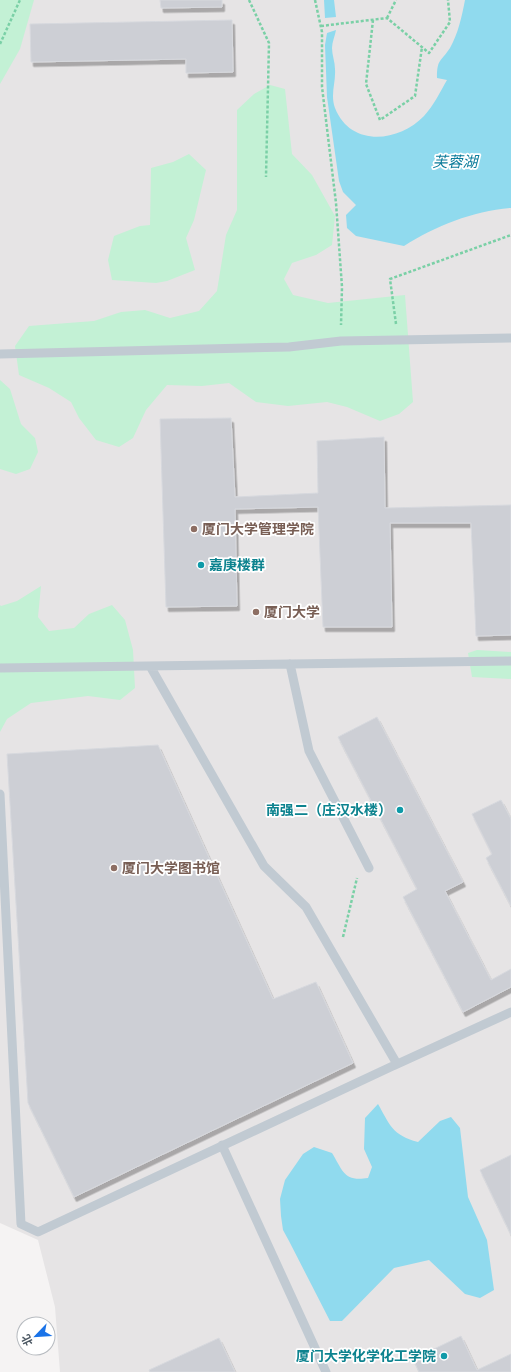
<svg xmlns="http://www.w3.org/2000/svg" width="511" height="1372" font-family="Overpass,'Noto Sans SC',sans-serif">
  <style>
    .education { fill: #e6e4e5 }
    .green { fill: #c3f1d5 }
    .water { fill: #90daee }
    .building { fill: #cdcfd5; stroke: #d7d9de; filter: url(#shadow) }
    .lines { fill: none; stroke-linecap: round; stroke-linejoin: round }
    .path { stroke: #7ad0a6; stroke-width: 2.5; stroke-dasharray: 3 2; stroke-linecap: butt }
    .lane { stroke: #c1cad2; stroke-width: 9 }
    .education-dot { fill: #8d6e63; stroke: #fff; stroke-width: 1.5 }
    .culture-dot { fill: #0f9aa8; stroke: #fff; stroke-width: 1.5 }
    .labels { text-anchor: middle; stroke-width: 3.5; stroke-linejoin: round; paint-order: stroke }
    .education-label { font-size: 14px; font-weight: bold; fill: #785e54; stroke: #fff; text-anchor: start }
    .culture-label { font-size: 14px; font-weight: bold; fill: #0d838f; stroke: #fff; text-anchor: end }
    .water-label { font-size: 15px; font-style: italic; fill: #0c7c9b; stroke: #fff }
  </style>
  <defs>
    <filter id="shadow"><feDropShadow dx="2.5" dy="4.5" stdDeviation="0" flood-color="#0004"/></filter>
  </defs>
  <rect width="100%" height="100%" fill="#f5f3f3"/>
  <path class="education" d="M0,0H511V1372H60L55,1307L38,1240L0,1223Z"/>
  <path class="green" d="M0,0H34L20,49L0,84Z
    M270,85L285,89L292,154L312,175L335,216L332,245L316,255L292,263L284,279L293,295L328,303L405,295L413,402L399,414L380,421L347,407L327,402L288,406L256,402L229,383L202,386L167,385L146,410L133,438L119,447L96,440L79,418L71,402L49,388L19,375L15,346L29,326L94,321L121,312L145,310L170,318L199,311L217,291L226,235L237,210V110L254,94Z
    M189,154L206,170L194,220L186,238L195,270L167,281L156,283L112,280L108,260L114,236L140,226L150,225L151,168L173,162Z
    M0,380L10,389L21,424L35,438L38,452L30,469L16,474L0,469Z
    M41,586L38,617L49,631L74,628L89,614L112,605L125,620L133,650L135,688L120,700L88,696L31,703L7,719L0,732V605L1,606L17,601Z
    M477,650L511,652V679L472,677L468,653Z"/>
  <path class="water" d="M324,0H334L336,17L325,18Z
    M465,0H511V208C473,211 436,226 404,246L356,236L347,228L346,215L356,205L343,192L339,181L327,97L325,45L327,33L336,30C335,36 332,42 332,48C332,55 335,62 335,69C336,83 330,94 335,108C351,148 399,142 424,116C434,105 440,92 447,80L437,78C437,59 440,63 450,48C458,34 462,16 465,0Z
    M378,1104C390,1125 392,1135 418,1142L440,1121L451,1117L460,1128L468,1197L487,1240L494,1290L480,1298L465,1294L429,1260L394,1268L342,1321H330L289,1241L283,1230L281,1216L280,1199L285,1180L303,1154L314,1147L332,1153C343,1171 344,1182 368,1178L372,1167L364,1149L365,1118Z"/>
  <path class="building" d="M160,0H222V7L161,8Z
    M232,20L233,72L186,73V59L31,62L30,24Z
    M231,418L235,497L318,493L317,441L384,437L385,508L511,505V635L476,636L471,523H390L392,627H323L318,507L235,509L237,606L166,607L160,419Z
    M377,717L463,882L445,891L491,980L511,969V987L463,1012L403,897L417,889L338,737Z
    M158,745L273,999L316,982L353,1063L74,1197L28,1103L7,754Z
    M501,800L511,819V906L486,858L492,854L472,814Z
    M511,1155V1235L480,1170Z
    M461,1336L477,1370L511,1354V1372H419L413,1359Z
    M219,1338L235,1372H150L149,1370Z"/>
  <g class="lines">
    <path class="path" d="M249,0L269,43L266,177
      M315,0L322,32V87L336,203L342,287L341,325
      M387,18L396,0
      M373,20L366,84L380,120L415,96L422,47
      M321,26L387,18L429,53L450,22L448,0
      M0,44L20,0
      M396,324L390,279L511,235
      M343,937L357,878"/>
    <path class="lane" d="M0,354L289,347L341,341L511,338
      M290,664L309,751L369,868
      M0,668L511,661
      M0,794L21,1224L38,1232L397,1064L306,907L264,866L150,666
      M393,1066L511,1012
      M222,1145L326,1372"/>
  </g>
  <g class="education-dot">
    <circle cx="194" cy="529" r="4"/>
    <circle cx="256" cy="612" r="4"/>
    <circle cx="114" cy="868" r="4"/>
  </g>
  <g class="culture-dot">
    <circle cx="201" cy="565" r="4"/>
    <circle cx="400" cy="810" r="4"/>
    <circle cx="444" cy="1356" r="4"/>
  </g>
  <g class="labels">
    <g class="education-label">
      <text x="202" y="534">厦门大学管理学院</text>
      <text x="264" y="617">厦门大学</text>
      <text x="122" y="873">厦门大学图书馆</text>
    </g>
    <g class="culture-label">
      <text x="209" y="570" text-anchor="start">嘉庚楼群</text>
      <text x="392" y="815">南强二（庄汉水楼）</text>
      <text x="436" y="1361">厦门大学化学化工学院</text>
    </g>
    <g class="water-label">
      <text x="455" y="167">芙蓉湖</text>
    </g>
  </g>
  <g transform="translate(36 1336) rotate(245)"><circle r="19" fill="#ffffff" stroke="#b7bbc0"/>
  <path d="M0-3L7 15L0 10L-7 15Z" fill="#1a73e8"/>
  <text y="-6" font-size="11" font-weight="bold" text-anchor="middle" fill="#4a5661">北</text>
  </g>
</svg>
